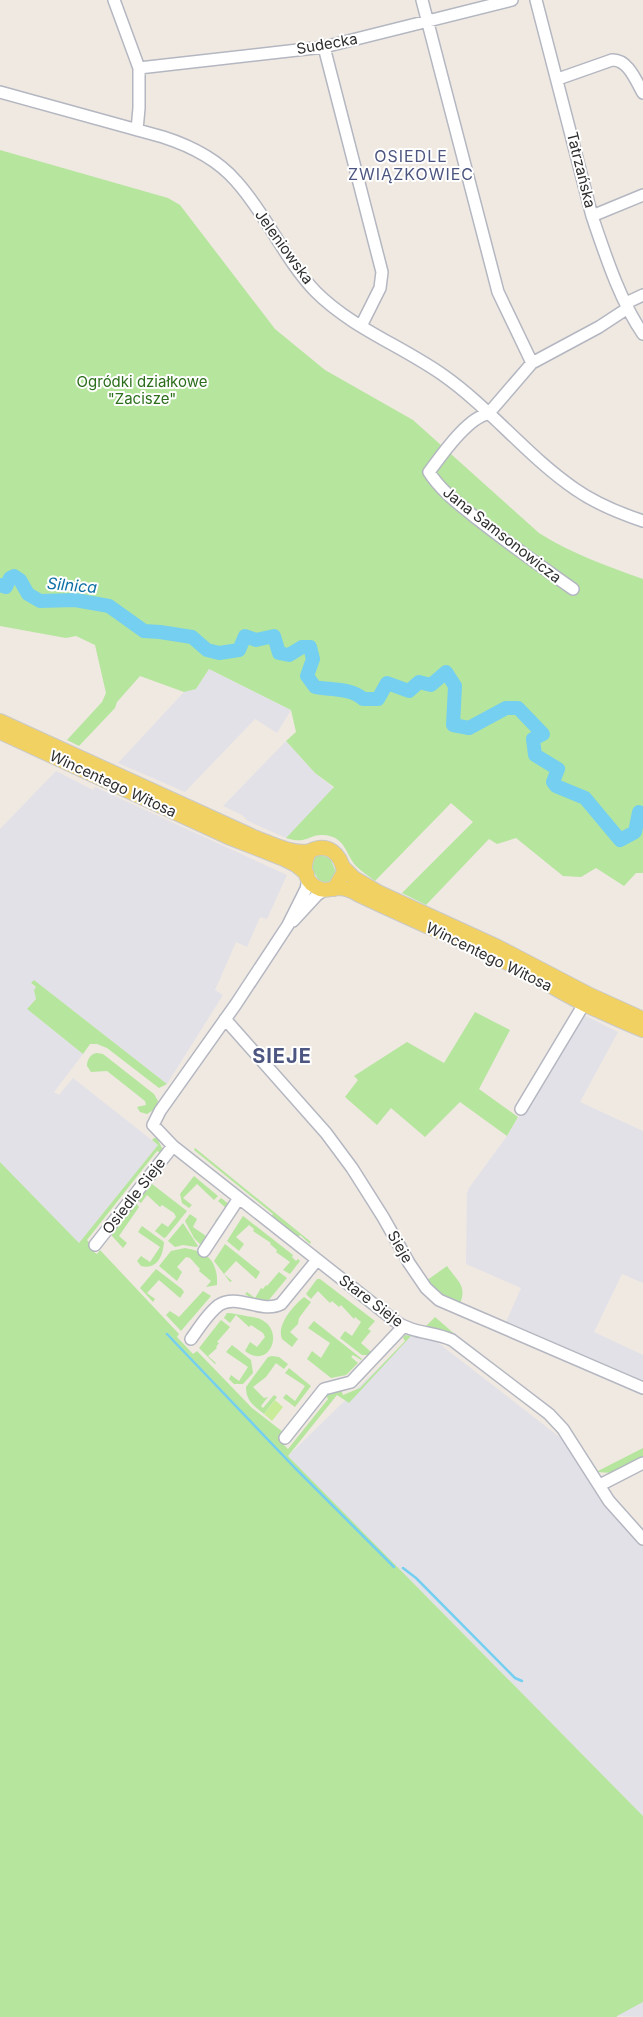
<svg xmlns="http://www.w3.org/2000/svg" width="643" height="2017" font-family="Inter,sans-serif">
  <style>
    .industrial { fill: #e3e1e8 }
    .green { fill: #b6e59e }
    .pitch { fill: #c9ec9a }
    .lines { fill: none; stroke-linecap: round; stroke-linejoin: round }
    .stream { stroke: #75cff0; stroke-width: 2.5 }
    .river { stroke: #75cff0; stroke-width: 14 }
    .minor-casing { stroke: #b4b7c1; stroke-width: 14 }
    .major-casing { stroke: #c9c9c9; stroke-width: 16 }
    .minor { stroke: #fff; stroke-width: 11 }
    .major { stroke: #f2d163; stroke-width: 14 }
    .labels { text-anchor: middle; stroke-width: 4; stroke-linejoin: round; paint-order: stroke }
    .street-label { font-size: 15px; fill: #2e2e2e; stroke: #fff }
    .park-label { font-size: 15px; fill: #2c6e1b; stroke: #fff }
    .neighbourhood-label { font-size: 16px; letter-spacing: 1px; fill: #4d5680; stroke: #fff }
    .water-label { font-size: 16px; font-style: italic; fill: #0d6fa3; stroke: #fff }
    .district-label { font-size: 20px; font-weight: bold; letter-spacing: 1px; fill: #4d5680; stroke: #fff }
  </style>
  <rect width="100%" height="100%" fill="#efe9e1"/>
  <path class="industrial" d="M209,669L291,710L277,733L255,719L185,792L118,763L184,692L196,689Z
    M286,741L315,773L334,788L286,838L248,821L242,815L223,806Z
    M56,771L93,790L95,787L287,875L267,919L260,917L247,947L236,942L215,990L223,995L167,1084L34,980L31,984L36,988L34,990L36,999L27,1009L83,1054L54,1092L59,1095L73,1078L158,1145L79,1243L0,1162V829Z
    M582,1014L618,1032L580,1102L643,1131V1283L622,1274L594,1332L643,1355V1390L503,1329L521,1288L466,1264L467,1193L469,1188L507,1136Z
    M411,1336L437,1342L566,1442L605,1505L643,1547V1816L288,1456Z
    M643,2002V2017L616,2016L629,2008Z"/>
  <path class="green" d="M0,150L168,198L180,205L275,329L325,370L413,420L539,533C572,554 607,566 643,579V873H636L624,886L596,868L581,877L563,876L516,838L497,844L489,839L426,905L402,893L473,822L451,803L375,881C369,876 362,872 356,866C345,854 346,837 324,835C308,834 307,845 286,838L334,787L315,773L286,741L296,732L291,710L209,669L196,689L184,692L140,676L117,702L115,708L79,746L67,740L102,702L106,693L95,645L76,636L66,638L0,626Z
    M320,855L330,858L335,870L338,874L330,882C316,884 317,874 310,866L315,856Z
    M34,980L167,1084L159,1088L107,1048L97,1044H90L83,1054L27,1009L36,999L34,990L36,987L31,983Z
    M475,1012L510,1030L479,1089L518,1117L507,1136L460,1102L425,1137L391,1108L377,1125L345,1097L358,1080L354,1076L407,1042L444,1063Z
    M97,1053L103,1054L154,1094L158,1101L155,1109L147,1114L140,1112L137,1107L146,1105L145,1101L107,1071L91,1072L87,1066C87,1060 90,1054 97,1053Z
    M154,1138H157L164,1152L161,1153L157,1151L87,1240L96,1250L94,1252L97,1254L100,1250L179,1334L177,1337L193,1354L197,1351L252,1408L283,1432L286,1442L284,1445L288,1449L328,1399L325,1394L341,1390L343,1395L360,1388L405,1341L403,1338L405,1335L411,1336L349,1403L337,1395L288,1456L643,1816V2002L617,2016V2017H0V1162L79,1243L158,1145L152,1140Z
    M195,1148L311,1242L310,1244L300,1235L296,1239L270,1218L273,1214L194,1150Z
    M194,1176L218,1196L214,1200L197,1184L183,1198L192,1205L189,1208L182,1203L180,1194Z
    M152,1184L187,1211L166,1237L164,1238L155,1231L162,1223L168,1227L176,1217L174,1213L162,1205L160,1207L147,1195L141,1203L138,1201Z
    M221,1198L230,1205L204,1248L194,1238L185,1221L190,1214L197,1219L193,1227L206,1236L212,1230L211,1229L216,1222L215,1221L226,1208L218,1201Z
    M136,1203L139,1207L119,1236L127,1243L123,1248L112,1236V1234Z
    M243,1216L293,1255L292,1257L296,1261L298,1259L300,1261L290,1274L283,1270L290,1262L276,1252L277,1250L270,1244L271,1243L253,1231L254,1229L249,1225L236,1237L244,1244L239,1251L227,1241Z
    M183,1223L198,1246L196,1247L183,1245L175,1247L168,1241Z
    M142,1226L164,1242C163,1256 157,1270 141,1266L137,1261L141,1256L150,1262L160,1247L138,1232Z
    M225,1244L260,1272L256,1279L236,1261L224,1274L232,1281L230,1282L214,1261Z
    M185,1248C208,1252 218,1261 217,1285L206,1287L211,1281L199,1271L200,1269L190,1258L186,1257L177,1267L182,1272L177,1281L159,1266L171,1251Z
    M447,1266C458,1282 468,1286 459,1306L441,1298L426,1281Z
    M156,1269L182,1289L184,1292L180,1298L159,1280L147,1293L155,1299L153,1302L140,1288Z
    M279,1272L287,1278L268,1301L251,1298L245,1294L247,1292L255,1298L261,1288L263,1289L266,1285L267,1286Z
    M317,1279H320L375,1321L368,1329L371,1331L361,1343L371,1352L369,1355H362L340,1338L345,1331L352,1336L361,1322L355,1317L354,1319L341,1305L339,1307L332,1301L330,1303L318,1291L311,1299L306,1294Z
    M203,1291L211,1296L181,1331L166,1315L170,1311L179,1317Z
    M304,1297L311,1302L299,1318L298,1324L290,1332L298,1339L292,1347L282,1339C276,1325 294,1305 304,1297Z
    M227,1313C233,1313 240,1315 246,1316C251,1317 257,1317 262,1320C285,1332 269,1370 245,1351L250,1342L257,1347L265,1337L263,1333L251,1325L249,1327L236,1315L230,1323L224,1318Z
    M435,1317L465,1343L414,1324L426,1326Z
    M221,1320L230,1327L217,1342L219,1343L216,1347L217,1348L208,1356L216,1363L215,1364L199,1348Z
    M314,1321L362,1359L361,1360L353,1355L351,1357L358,1363L346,1375L331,1378L307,1359L312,1351L321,1358L330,1343L308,1328Z
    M232,1345L251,1360L253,1373L243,1384H234L229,1379L231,1375L239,1381L248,1367L226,1352Z
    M272,1356L279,1357L288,1364L284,1369L276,1363L266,1377L253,1387L264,1398L268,1397L261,1406L263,1408L274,1395L277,1397L264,1414C254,1406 246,1401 246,1387L268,1357Z
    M289,1368L311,1386L295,1407L283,1398L286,1394L295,1401L305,1386L285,1373Z
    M643,1448V1458L613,1473L596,1472Z"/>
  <path class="pitch" d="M275,1400L283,1407L272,1421L264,1414Z"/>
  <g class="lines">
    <path class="stream" d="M167,1334L295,1468L394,1567
      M403,1568L416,1578L515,1678L522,1681"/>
    <path class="river" d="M0,585L6,587L10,578L14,576L20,580L28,594L40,601L75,600L109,606L144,631L160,632L192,637L207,650L219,653L239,650L245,636L256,640L274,636L279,653L289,655L302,647H310L313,659L307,676L315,687C330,690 352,688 363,699H378L387,683L409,691L419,682L431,685L446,672L455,686L453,725L469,728L506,708H518L543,734L533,739L535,755L558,769L553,782L556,786L585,798L620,840L635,832L639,812L643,814"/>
    <g class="minor-casing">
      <path id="minor" d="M114,0L139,68V108L137,130
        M422,0L498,292L532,363
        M536,0L592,216C605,254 620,301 643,334
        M324,47L382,272L380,288L361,326
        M139,68L324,47L512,0
        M558,79L612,60C628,59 636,81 643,93
        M0,92L163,137C191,146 217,159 236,181C267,215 284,259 316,292C352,328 402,346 443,375C490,408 527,456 575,489C595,503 619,513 643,521
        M592,216L643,195
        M626,303L643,295
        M573,589C540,566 508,543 476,518C459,504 441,491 429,472C441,456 468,417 488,414L532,363L599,327L628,308
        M308,879L306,889L288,925L236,1004L160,1111L153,1125L173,1146L395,1321C411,1333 434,1332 452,1340L549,1414L563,1429L609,1501L643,1539
        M293,921L317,895L324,890
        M225,1019L326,1133L352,1168L383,1217L409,1263L426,1288L439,1300L643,1388
        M521,1109L584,1004
        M95,1245L173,1146
        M204,1251L239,1198
        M191,1339C199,1328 208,1313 219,1305C237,1293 262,1314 281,1304L317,1260
        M285,1438L324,1389L351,1382L403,1327
        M600,1485L643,1463"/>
    </g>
    <g class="major-casing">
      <path id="major" d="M0,721L254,837C271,843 293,855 310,851
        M0,732L228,837L284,859L296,865L307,874
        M343,867L354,878L378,892L496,946L590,995L643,1019
        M334,889L344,872C341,854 328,842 310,851C303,863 302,879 316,887C324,892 329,889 338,888C345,888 353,891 359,895C410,919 463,942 514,966C538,978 560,992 584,1004C604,1013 623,1022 643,1030"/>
    </g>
    <use href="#minor" class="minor"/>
    <use href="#major" class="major"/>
  </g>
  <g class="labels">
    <g class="street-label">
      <text transform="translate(327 44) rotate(-10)" y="5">Sudecka</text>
      <text transform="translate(581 170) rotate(76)" y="5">Tatrzańska</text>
      <text transform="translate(284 247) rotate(54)" y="5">Jeleniowska</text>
      <text transform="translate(502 535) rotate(38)" y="5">Jana Samsonowicza</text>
      <text transform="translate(113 784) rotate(25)" y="5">Wincentego Witosa</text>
      <text transform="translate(489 957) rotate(26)" y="5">Wincentego Witosa</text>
      <text transform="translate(134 1196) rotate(-52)" y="5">Osiedle Sieje</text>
      <text transform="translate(400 1247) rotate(60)" y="5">Sieje</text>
      <text transform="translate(371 1301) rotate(37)" y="5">Stare Sieje</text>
    </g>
    <g class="park-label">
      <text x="142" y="387">Ogródki działkowe<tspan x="142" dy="17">"Zacisze"</tspan></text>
    </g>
    <g class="neighbourhood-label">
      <text x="411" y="162">OSIEDLE<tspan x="411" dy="18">ZWIĄZKOWIEC</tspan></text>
    </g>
    <g class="water-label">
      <text transform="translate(72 585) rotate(5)" y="6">Silnica</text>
    </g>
    <g class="district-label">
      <text x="282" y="1063">SIEJE</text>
    </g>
  </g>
</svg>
